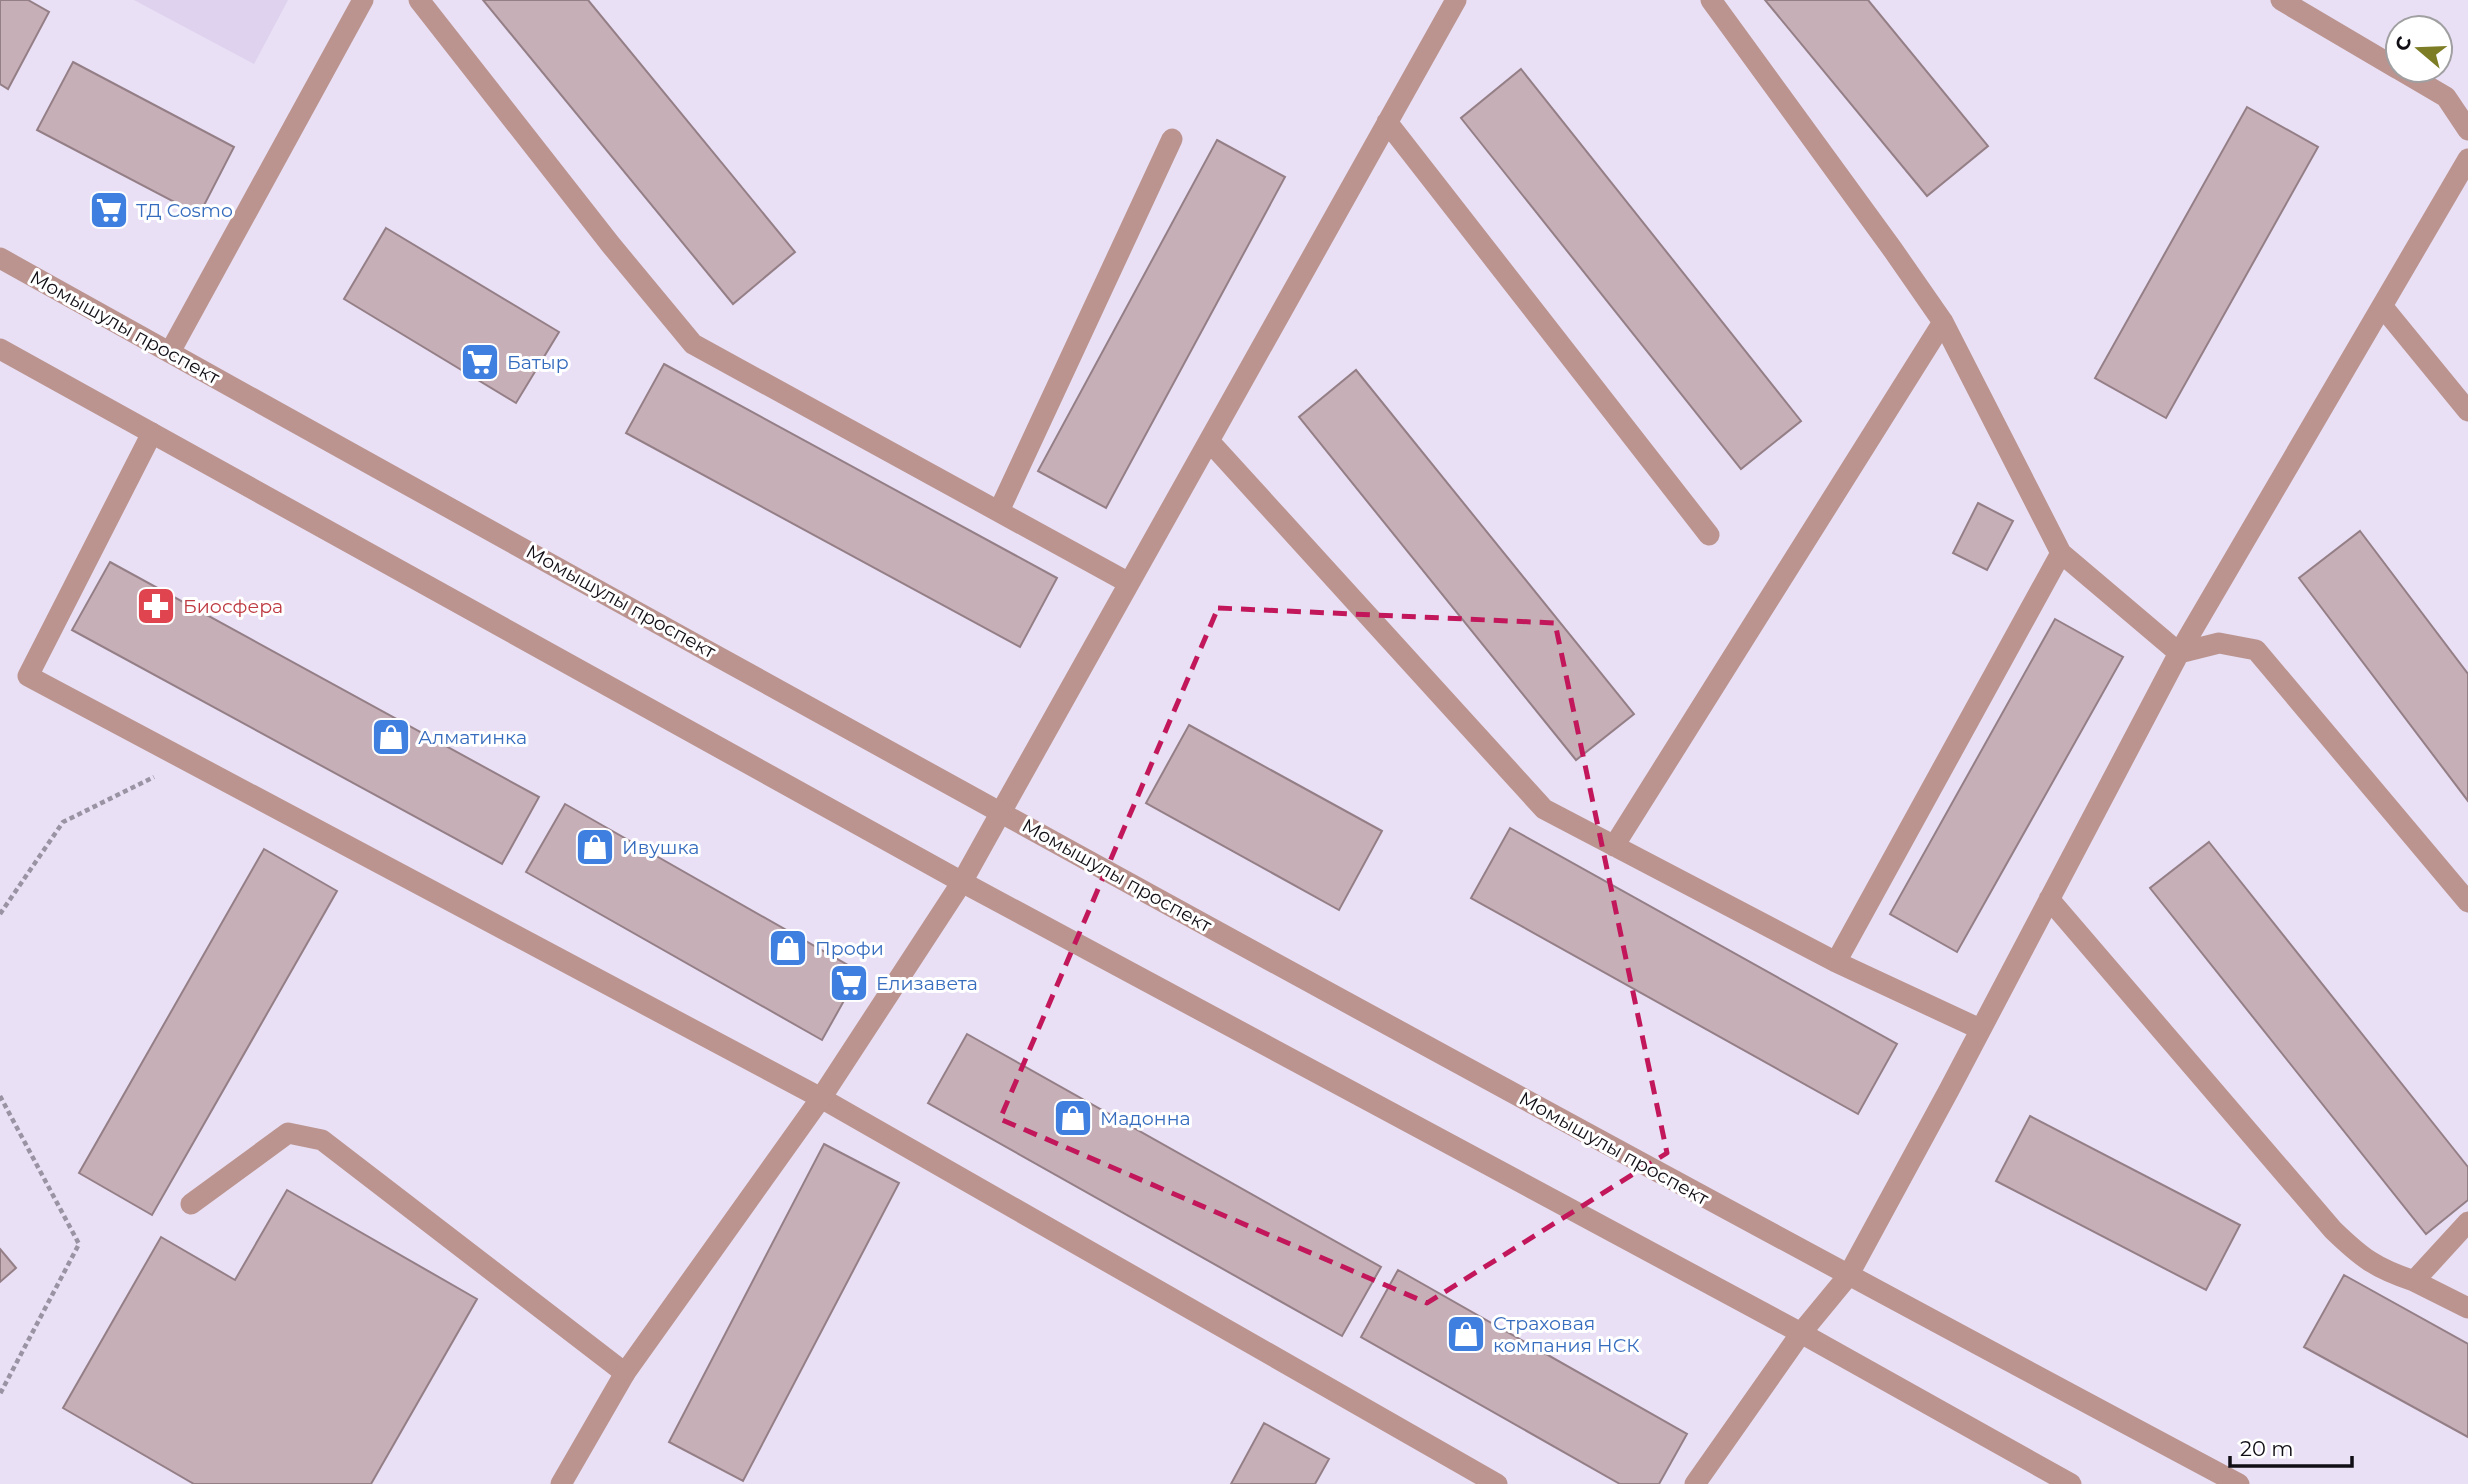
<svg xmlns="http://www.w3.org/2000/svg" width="2468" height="1484" font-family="Montserrat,sans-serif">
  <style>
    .built { fill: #ded2ee }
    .building { fill: #c7afb8; stroke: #957f87; stroke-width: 2 }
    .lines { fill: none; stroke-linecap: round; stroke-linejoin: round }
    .path { stroke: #9993a3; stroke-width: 4.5; stroke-dasharray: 5 3.5; stroke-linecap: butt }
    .service { stroke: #bb948f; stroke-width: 21 }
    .minor { stroke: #bb948f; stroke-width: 21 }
    .tertiary { stroke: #bb948f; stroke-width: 21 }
    .marked { fill: none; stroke: #c2185b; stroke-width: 5; stroke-dasharray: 14 9; stroke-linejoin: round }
    .labels { text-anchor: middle; stroke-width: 6; stroke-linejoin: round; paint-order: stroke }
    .shop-label { font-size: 19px; fill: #366cbe; stroke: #fff; text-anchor: start }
    .street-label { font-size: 19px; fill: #110e15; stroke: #fff }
    .health-label { font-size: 19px; fill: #be3a42; stroke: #fff; text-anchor: start }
  </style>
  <rect width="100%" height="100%" fill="#e9e0f5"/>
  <path class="built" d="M134,0H288L254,64Z"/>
  <path class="building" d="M0,0H28L49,12L8,89L0,84Z
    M483,0H588L795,252L733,304Z
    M1765,0H1868L1988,146L1927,196Z
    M73,62L234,147L199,215L37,130Z
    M1521,69L1801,421L1741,469L1461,118Z
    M2247,107L2318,147L2166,418L2095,378Z
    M1217,140L1285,177L1106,508L1038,471Z
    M386,228L559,332L516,403L344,299Z
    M664,364L1057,578L1020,647L626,433Z
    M1356,370L1634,714L1576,760L1299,417Z
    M1978,503L2013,521L1987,570L1953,553Z
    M2360,531L2468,674V801L2299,578Z
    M110,562L539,797L502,864L72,630Z
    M2055,619L2123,657L1957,952L1890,914Z
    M1189,725L1382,831L1339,910L1146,803Z
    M565,804L860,972L822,1040L526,872Z
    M1510,828L1897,1044L1858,1114L1471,898Z
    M2209,842L2468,1167V1200L2426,1234L2150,888Z
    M264,849L337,891L152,1215L79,1173Z
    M967,1034L1381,1267L1342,1336L928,1103Z
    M2030,1116L2240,1225L2206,1290L1996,1181Z
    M824,1144L899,1183L743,1481L669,1442Z
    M287,1190L477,1299L371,1484H194L63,1408L161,1237L235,1280Z
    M0,1249L16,1268L0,1282Z
    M1398,1270L1687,1434L1659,1484H1620L1361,1337Z
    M2344,1275L2468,1344V1437L2304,1347Z
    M1264,1423L1329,1459L1315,1484H1231Z"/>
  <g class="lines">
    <path class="path" d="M0,914L63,822L154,777
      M0,1096L79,1244L0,1394"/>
    <path class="service" d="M419,0L611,245L693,344L1129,583
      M1711,0L1893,250L1943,322L2061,553
      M2281,0L2398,69
      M2400,70L2446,97L2468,130
      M1387,122L1709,535
      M2382,306L2468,411
      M170,352L363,0
      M152,433L28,676L821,1098L1497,1484
      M1209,441L1544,809L1836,962L1980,1029
      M999,511L1172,139
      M2179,653L2219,643L2256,650L2468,902
      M1001,812L1456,0
      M1614,846L1943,322
      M2049,899L2333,1230C2362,1258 2375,1268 2414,1281
      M1836,962L2061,553L2179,653
      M191,1204L288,1133L322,1140L625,1373
      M2468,1222L2414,1281L2468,1308
      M1848,1276L1949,1090L2179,653L2468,159"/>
    <path class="minor" d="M561,1484L625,1373L821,1098L962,882
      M1695,1484L1801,1333"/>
    <path class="tertiary" d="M0,258C743,672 1488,1084 2239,1484
      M0,349L962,882L1801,1333L2071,1484
      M962,882L1001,812
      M1801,1333L1848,1276"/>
  </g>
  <path class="marked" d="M1218,608L1555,623L1667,1153L1427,1303L1000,1119Z"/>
  <defs>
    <g id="supermarket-square" transform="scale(2.0125)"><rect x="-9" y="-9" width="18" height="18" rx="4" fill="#3f7fe0" stroke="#fff"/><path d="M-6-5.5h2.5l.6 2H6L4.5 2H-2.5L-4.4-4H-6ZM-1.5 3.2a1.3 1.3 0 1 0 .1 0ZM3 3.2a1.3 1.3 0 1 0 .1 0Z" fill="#fff"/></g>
    <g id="pharmacy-square" transform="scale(2.0125)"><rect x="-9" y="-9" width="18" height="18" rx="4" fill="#e0444e" stroke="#fff"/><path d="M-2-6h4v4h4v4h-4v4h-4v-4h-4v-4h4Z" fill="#fff"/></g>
    <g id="shop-square" transform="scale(2.0125)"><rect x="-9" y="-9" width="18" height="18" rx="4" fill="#3f7fe0" stroke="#fff"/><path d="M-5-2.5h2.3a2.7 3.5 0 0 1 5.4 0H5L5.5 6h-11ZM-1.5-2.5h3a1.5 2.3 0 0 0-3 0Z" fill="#fff"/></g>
  </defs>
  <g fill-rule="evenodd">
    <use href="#supermarket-square" x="109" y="210"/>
    <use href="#supermarket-square" x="480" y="362"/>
    <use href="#pharmacy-square" x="156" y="606"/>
    <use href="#shop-square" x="391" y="737"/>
    <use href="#shop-square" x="595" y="847"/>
    <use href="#shop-square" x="788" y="948"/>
    <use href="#supermarket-square" x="849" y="983"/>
    <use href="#shop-square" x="1073" y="1118"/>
    <use href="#shop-square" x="1466" y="1334"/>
  </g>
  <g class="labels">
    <g class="shop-label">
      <text x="136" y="217">ТД Cosmo</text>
      <text x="507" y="369">Батыр</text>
      <text x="418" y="744">Алматинка</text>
      <text x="622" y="854">Ивушка</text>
      <text x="815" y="955">Профи</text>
      <text x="876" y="990">Елизавета</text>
      <text x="1100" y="1125">Мадонна</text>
      <text x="1493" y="1330">Страховая<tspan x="1493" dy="22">компания НСК</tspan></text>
    </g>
    <g class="street-label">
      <text transform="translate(125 327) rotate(29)" y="7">Момышулы проспект</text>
      <text transform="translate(621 601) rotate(29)" y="7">Момышулы проспект</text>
      <text transform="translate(1117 875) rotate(29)" y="7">Момышулы проспект</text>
      <text transform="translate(1614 1148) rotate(29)" y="7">Момышулы проспект</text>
    </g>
    <g class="health-label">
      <text x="183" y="613">Биосфера</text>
    </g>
  </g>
  <g transform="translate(2419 49) rotate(289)"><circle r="33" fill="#ffffff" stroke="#a09fa1" stroke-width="2"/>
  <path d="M0-5L12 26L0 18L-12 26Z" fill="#7d7d25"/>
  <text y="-10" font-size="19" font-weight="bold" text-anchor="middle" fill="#110e15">С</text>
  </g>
  <path d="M2230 1456v10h122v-10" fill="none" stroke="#110e15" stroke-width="3.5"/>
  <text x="2240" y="1456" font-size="21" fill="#110e15" stroke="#ffffff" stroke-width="5" paint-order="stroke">20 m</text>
</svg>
